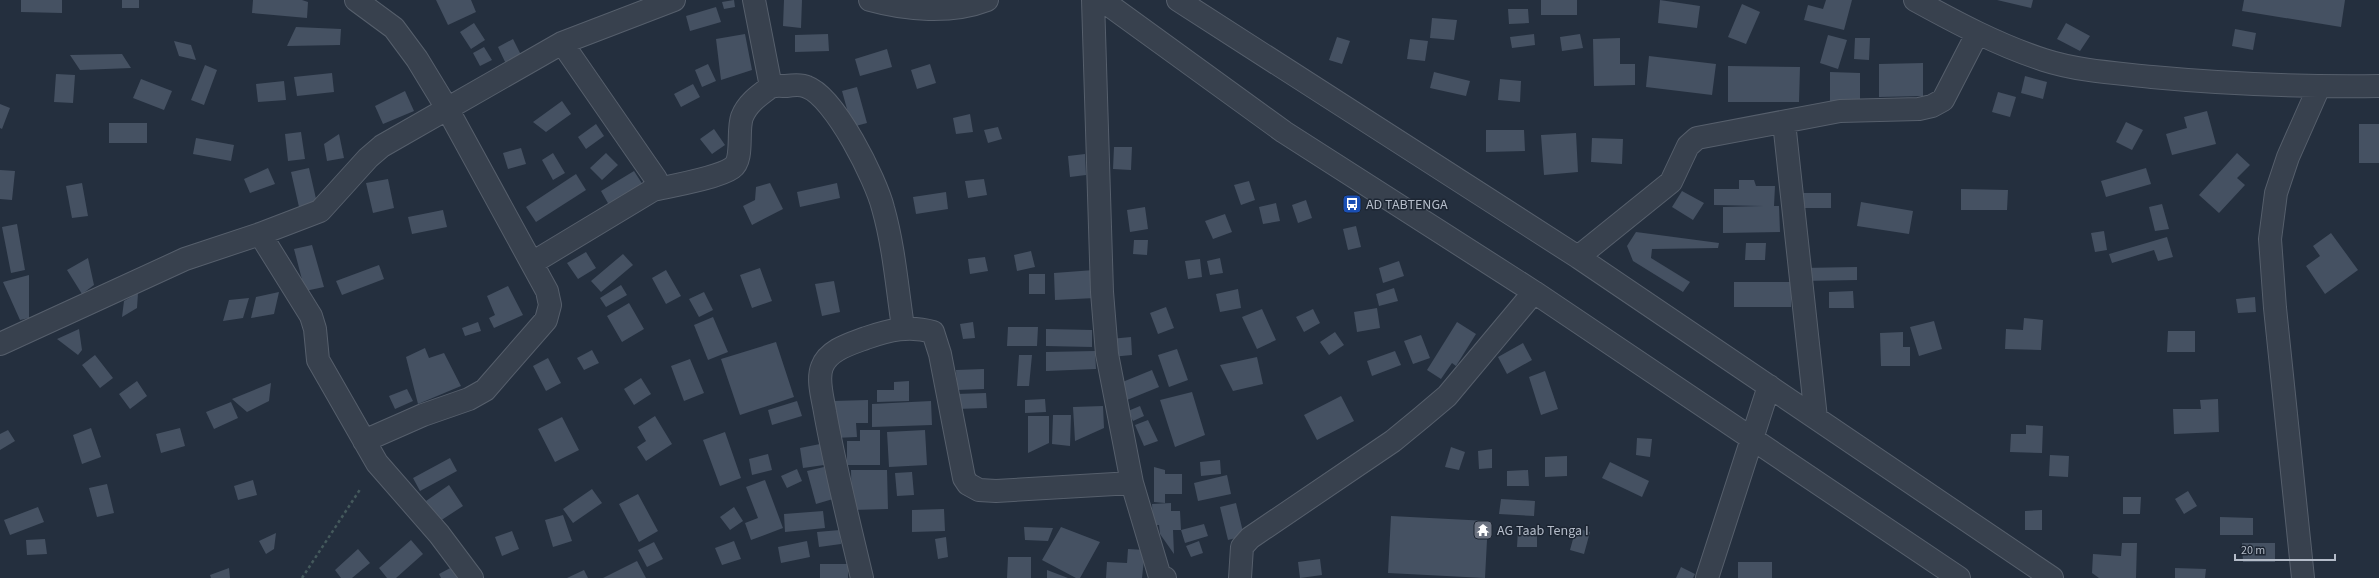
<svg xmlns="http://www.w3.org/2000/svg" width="2379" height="578" font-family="'Source Sans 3',sans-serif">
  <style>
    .building { fill: #455162 }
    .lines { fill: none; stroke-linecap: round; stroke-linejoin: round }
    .minor-casing { stroke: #565f6c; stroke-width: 24 }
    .path { stroke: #44595c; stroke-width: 2.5; stroke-dasharray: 3 3; stroke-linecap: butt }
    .minor { stroke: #38414e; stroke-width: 22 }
    .labels { text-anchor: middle; stroke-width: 3; stroke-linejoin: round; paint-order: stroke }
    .poi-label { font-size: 14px; fill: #b4bcc9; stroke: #1d2633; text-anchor: start }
  </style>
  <rect width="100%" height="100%" fill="#242f3e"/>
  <path class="building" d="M21,0H62V13L21,12Z
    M122,0H139V8H122Z
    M253,0H302L308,2L307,18L252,13Z
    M436,0H471L476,12L448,25Z
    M734,0L735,7L724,9L722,2Z
    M784,0H802L801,28L783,26Z
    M1541,0H1577V15H1541Z
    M1660,0L1700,6L1697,28L1658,23Z
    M1826,0H1852L1844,30L1804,20L1808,5L1823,9Z
    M1997,0H2033L2031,8Z
    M2244,0H2345L2341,27L2242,11Z
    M1742,4L1760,12L1746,44L1728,37Z
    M716,7L721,22L690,31L686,16Z
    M1508,9H1528L1529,23L1509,24Z
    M1432,18L1457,20L1454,40L1430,38Z
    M474,23L485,40L471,49L460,32Z
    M2066,23L2090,36L2080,51L2057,39Z
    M296,27L341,29L340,45L287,46Z
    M2235,29L2256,33L2253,50L2232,46Z
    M745,34L752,70L721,80L716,39Z
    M828,34L829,51L795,52V35Z
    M1534,34L1535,45L1512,48L1510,37Z
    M1580,34L1583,48L1562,51L1560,37Z
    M1828,35L1847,40L1838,69L1820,63Z
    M1337,37L1350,41L1342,64L1329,60Z
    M1620,38V64H1635V85L1594,86L1593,39Z
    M1855,38H1870L1869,60L1854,59Z
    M513,39L521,55L506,64L498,47Z
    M1410,39L1428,41L1425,61L1407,59Z
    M174,41L191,45L196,60L179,56Z
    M484,47L492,60L480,66L473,53Z
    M887,49L892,67L860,76L855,59Z
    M122,54L131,68L80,70L70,55Z
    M1649,56L1716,64L1712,95L1646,87Z
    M1923,63V96L1879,97V64Z
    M708,64L716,81L702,87L695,70Z
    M930,64L936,83L917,89L911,70Z
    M205,65L217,70L204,105L191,100Z
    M1728,66L1800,67L1799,102H1728Z
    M1434,72L1470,81L1466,96L1430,88Z
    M1830,72L1860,73V101H1830Z
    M332,73L334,92L297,96L294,77Z
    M56,74L75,75L73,103L54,102Z
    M2025,76L2047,82L2043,99L2021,93Z
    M141,79L172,91L164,110L133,98Z
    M1500,79L1521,81L1520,102L1498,100Z
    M284,81L286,100L258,102L256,84Z
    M693,84L700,97L681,107L674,94Z
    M857,87L867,123L852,127L842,91Z
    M405,91L414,111L383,124L375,106Z
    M1998,92L2016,97L2010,117L1992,112Z
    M562,101L571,114L546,132L533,122Z
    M0,104L10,108L2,129L0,128Z
    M2207,111L2216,144L2172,155L2166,134L2187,128L2184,117Z
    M970,114L973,132L956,134L953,118Z
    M2126,122L2143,130L2132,150L2116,142Z
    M109,123H147V143H109Z
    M596,124L604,136L586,149L578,137Z
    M2359,124H2379V163H2359Z
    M998,127L1002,139L988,143L984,130Z
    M714,129L725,145L712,154L700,139Z
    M1486,130H1524L1525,151L1486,152Z
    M301,132L305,159L288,161L285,134Z
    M1576,133L1578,172L1544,175L1541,135Z
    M339,134L344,158L327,161L324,144Z
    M196,138L234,145L231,161L193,154Z
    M1592,138L1623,139L1622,164L1591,162Z
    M1114,147H1132L1131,170L1113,169Z
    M521,148L526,164L508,169L503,153Z
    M553,153L565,173L553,180L542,160Z
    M606,153L618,165L602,180L590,168Z
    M2237,153L2250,165L2237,178L2245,185L2219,213L2199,195Z
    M1085,154L1086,175L1070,177L1068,156Z
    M268,168L275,184L250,193L244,179Z
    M309,168L317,203L299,207L291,172Z
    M2146,168L2151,184L2106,197L2101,181Z
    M0,170L15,171L12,200L0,199Z
    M634,171L643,185L609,205L601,191Z
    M576,174L586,190L536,222L526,207Z
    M388,179L394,208L373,213L366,183Z
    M984,179L987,195L968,198L965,181Z
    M1739,180H1754L1756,186H1775L1774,206H1779L1780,232L1723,233V207L1763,206L1714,205V189H1739Z
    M1249,181L1255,200L1241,205L1234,185Z
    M82,183L88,216L72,218L66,186Z
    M770,183L783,209L752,225L743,206L755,200L756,187Z
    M837,183L840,198L800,207L797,192Z
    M1961,189L2008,190L2007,210H1961Z
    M1682,191L1704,203L1693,220L1672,207Z
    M946,192L948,209L916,214L913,197Z
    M1803,193H1831V208H1804Z
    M1306,200L1312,218L1298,223L1292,205Z
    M1861,202L1913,211L1909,234L1857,226Z
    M1276,203L1280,221L1263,224L1259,207Z
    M2162,204L2169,229L2155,231L2149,207Z
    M1145,207L1148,229L1130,232L1127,210Z
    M443,210L447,227L412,234L408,217Z
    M1225,214L1232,232L1213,239L1205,221Z
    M17,224L25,270L11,273L2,227Z
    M1356,226L1361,247L1348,250L1343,229Z
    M2104,231L2107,250L2095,252L2091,233Z
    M1636,232L1719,243L1718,248L1652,249L1651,258L1690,282L1683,292L1633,261L1627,246Z
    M2331,233L2358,270L2325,294L2306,266L2320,256L2313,246Z
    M2167,237L2173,257L2158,261L2154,250L2112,263L2109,254Z
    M1134,240H1148L1147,255L1133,254Z
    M1746,243H1766L1765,260H1745Z
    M312,245L324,287L305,291L294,249Z
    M1031,251L1035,267L1017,271L1014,255Z
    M586,252L596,268L578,279L567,263Z
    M623,254L633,265L601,292L591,281Z
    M985,257L988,271L970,274L968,259Z
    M88,258L94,285L82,294L67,270Z
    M1220,258L1223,273L1210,275L1207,261Z
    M1200,259L1202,277L1188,279L1185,261Z
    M1399,261L1404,276L1383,283L1379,268Z
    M379,265L384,279L342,295L336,281Z
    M1857,267V280L1802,281V268Z
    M760,268L772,301L752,308L740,275Z
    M666,270L681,296L666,304L652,278Z
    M1094,270L1095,298L1055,300L1054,273Z
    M1029,274H1045V294H1029Z
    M29,275V318L20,320L3,282Z
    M834,281L840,312L822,316L815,284Z
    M1734,282H1791V307H1734Z
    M621,285L627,295L606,307L600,298Z
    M508,286L523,315L494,328L489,318L495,315L487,296Z
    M1394,288L1398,301L1379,306L1376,294Z
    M1238,289L1241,308L1220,312L1216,294Z
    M1853,291L1854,308H1829V292Z
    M279,292L274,314L251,318L256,297Z
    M704,292L713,310L699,317L689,299Z
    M138,293L137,308L122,317L124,301Z
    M2255,297L2256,312L2238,313L2236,299Z
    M249,298L243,318L223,321L229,300Z
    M629,303L644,329L622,342L607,316Z
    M1166,307L1174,328L1158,334L1150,313Z
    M1377,308L1380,328L1357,332L1354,312Z
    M1262,309L1276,340L1257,349L1242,317Z
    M1313,309L1320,323L1304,332L1296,317Z
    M713,317L728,352L708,360L694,325Z
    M2024,318L2043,320L2041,350L2005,349L2006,329L2023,330Z
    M1934,321L1942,349L1919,356L1910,327Z
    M478,322L481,331L465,336L462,328Z
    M973,322L975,338L963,339L960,324Z
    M1457,322L1476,334L1456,366L1452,363L1441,379L1427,370Z
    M1008,327H1038L1037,346H1007Z
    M79,329L82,350L78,355L57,339Z
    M1046,329L1092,330V347L1046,346Z
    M2168,331H2195V352H2167Z
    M1335,332L1344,345L1329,355L1320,342Z
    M1903,332V347H1910V366H1881L1880,333Z
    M1421,335L1430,358L1413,364L1404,341Z
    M1131,337L1132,355L1111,357L1110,339Z
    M776,342L794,397L740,415L721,359Z
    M1523,343L1532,360L1507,374L1498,357Z
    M425,348L429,358L444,353L461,386L418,404L406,357Z
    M1177,349L1188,380L1169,387L1158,355Z
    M592,350L599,363L584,370L577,358Z
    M1095,351L1096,369L1046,371V352Z
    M1395,351L1401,365L1372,376L1367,361Z
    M95,355L113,378L100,388L82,365Z
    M1019,355H1032L1029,386H1017Z
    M1257,357L1263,384L1233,391L1220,365Z
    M548,358L561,383L546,391L533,366Z
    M690,359L704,393L684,401L671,366Z
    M984,369V389L957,390L956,370Z
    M1152,370L1159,387L1127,400L1120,383Z
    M1545,371L1558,409L1541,415L1529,377Z
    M641,378L651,394L634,405L624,389Z
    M137,381L147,396L130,409L119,394Z
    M909,381V401L877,402V390H894V382Z
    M271,383L269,401L247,412L232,399Z
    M407,389L413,401L395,409L389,396Z
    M1192,392L1205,435L1175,447L1160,400Z
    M986,393L987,408L956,409V394Z
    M1341,396L1354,421L1317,440L1304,415Z
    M1045,399L1046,412L1025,413V400Z
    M2218,399L2219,432L2174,434L2173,409H2201L2200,400Z
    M868,400V423H856L857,437L834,438L833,401Z
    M797,401L802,416L772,425L768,410Z
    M931,401L932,425L872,427V404Z
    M231,402L238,418L214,429L206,412Z
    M1103,406L1104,428L1075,441L1073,407Z
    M1140,406L1144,416L1133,421L1128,411Z
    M1053,415H1071L1070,446L1052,444Z
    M655,416L672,444L646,461L637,447L646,441L638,427Z
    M1028,416H1049V443L1028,453Z
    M562,417L579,450L555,462L538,429Z
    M1148,420L1158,441L1144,446L1135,425Z
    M2026,425L2043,426L2042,453L2010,452L2011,434H2026Z
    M91,428L101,457L82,464L73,435Z
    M180,428L185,446L161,453L156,434Z
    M8,430L15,441L0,450V434Z
    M860,430H880V465H847V441H860Z
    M925,430L927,465L889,467L887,432Z
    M725,432L741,478L720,486L703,440Z
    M1637,438L1652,439L1650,457L1636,455Z
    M820,444L824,465L803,468L800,448Z
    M1451,447L1465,452L1459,470L1445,467Z
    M1492,449V468L1479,469L1478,451Z
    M768,454L772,470L752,475L749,459Z
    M2050,455L2069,456L2068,477L2049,476Z
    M1567,456V476L1545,477V457Z
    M450,458L457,471L420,491L413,478Z
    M1220,460L1221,474L1201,476L1200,462Z
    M1610,462L1649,481L1642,497L1602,478Z
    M824,467L833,499L816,504L807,471Z
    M1154,467L1165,470V474H1182V494H1165V503L1154,502Z
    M797,469L802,481L787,488L781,476Z
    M851,470H887L888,509L852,510Z
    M1528,470L1529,486H1507V471Z
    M912,472L914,495L897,496L895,473Z
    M1227,475L1231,494L1198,501L1194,483Z
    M253,480L257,495L238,500L234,486Z
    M765,480L783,528L751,540L745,523L758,518L746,487Z
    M107,484L114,513L97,517L89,488Z
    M449,485L463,506L440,521L426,501Z
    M592,489L602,503L573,523L563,509Z
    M2188,491L2197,506L2184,514L2175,499Z
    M638,494L658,531L639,542L619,504Z
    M2123,497H2141L2140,514H2123Z
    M1501,499L1535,501L1534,516L1499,514Z
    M1171,503V511H1180L1181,530H1173L1174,554L1160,534L1159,525H1153L1152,504Z
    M1236,503L1244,536L1228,540L1220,507Z
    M38,507L44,522L10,535L4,520Z
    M734,507L743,521L730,530L720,517Z
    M944,509L945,531L912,532V510Z
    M2042,510V530H2025V511Z
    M823,511L825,528L785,532L784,514Z
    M563,515L572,541L553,547L545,520Z
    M1391,516L1488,521L1485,578L1388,573Z
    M2220,517L2253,518V535H2220Z
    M1204,524L1208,536L1185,543L1181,530Z
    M1024,527L1053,528L1048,541L1025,540Z
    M1061,527L1100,542L1080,578H1076L1042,560Z
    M1576,528L1590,532L1584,554L1570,550Z
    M840,530L841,544L819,547L817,532Z
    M1518,530H1537V547H1517Z
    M512,531L519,549L502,556L495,537Z
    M276,533L274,549L266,554L259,541Z
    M946,537L948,557L938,559L935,539Z
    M45,539L47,554L27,555L26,540Z
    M411,540L423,554L396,578H387L379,568Z
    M734,541L741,559L722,565L715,548Z
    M807,541L810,557L781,563L778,547Z
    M1199,541L1203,553L1191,557L1186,546Z
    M654,542L663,559L647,567L638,550Z
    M2122,543H2137L2136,578H2099L2092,573L2093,554L2121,556Z
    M2242,543H2275V562H2243Z
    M358,549L370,563L352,578H341L335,570Z
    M1128,549L1145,550L1142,578H1106L1107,562L1127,563Z
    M1008,557H1031V578H1007Z
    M1320,559L1322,575L1300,578L1298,562Z
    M637,561L646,578H603Z
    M1738,562H1772V578H1738Z
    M820,564H848V578H820Z
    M454,566L460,578H441L439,574Z
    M1681,567L1695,574L1693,578H1676Z
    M229,568L230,578H211L210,575Z
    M2175,568L2206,569L2205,578H2175Z
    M584,570L588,578H567Z
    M1047,570L1068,578H1047Z"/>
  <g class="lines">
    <g class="minor-casing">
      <path id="minor" d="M356,0L394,28L417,59L448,110L547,291L550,305L546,320L485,390L469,399L423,415L364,441
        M754,0L771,87
        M870,0C906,10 951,14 987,0
        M1093,0L1102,292L1107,354L1132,483L1160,577L1165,578
        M1102,0L1284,132L1534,292L1959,578
        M1178,0L1578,257L2052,578
        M1915,0C1957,23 1998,45 2044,60C2078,71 2116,73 2152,77C2227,84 2303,87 2379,86
        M1784,122L1816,418
        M653,190C671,186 718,178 732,168C744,160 737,131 742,117C747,104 758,96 769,88C773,85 781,86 786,86C793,85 801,84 807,87C835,97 876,180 883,208C894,247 897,287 903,327
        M260,234L311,316L315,329L318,360L377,463L439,534L472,578
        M1578,257L1671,182L1688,146L1697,138L1840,111L1919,109L1932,106L1943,100L1977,34
        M532,263L653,190L656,179L562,43
        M0,344L185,259L260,234L320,211L368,158L382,146L562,43L674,0
        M862,578C849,523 835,468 825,412C823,399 817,380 822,367C828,350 850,344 866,338C889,330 909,325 933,332L940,354L964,478L968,484L979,490L996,491L1132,483
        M1240,578L1242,547L1250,538L1393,441L1421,418L1447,396L1534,292
        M1707,578L1769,386
        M2303,578L2275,308L2270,239L2276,193L2288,157L2319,87"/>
    </g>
    <path class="path" d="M302,578L361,488"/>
    <use href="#minor" class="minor"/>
  </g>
  <defs>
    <g id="bus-square" transform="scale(1)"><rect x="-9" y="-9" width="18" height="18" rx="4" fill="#1a4fb4" stroke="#1d2633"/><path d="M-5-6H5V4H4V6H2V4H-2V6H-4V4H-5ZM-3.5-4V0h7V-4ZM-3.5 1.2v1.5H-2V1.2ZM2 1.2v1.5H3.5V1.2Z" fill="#fff"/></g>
    <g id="temple-square" transform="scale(1)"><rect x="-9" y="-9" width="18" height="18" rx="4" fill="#6b7280" stroke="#1d2633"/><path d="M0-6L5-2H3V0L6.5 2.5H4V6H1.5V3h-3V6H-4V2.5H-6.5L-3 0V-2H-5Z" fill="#fff"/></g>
  </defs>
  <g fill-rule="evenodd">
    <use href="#bus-square" x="1352" y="204"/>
    <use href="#temple-square" x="1483" y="530"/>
  </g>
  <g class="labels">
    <g class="poi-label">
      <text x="1366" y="209">AD TABTENGA</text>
      <text x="1497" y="535">AG Taab Tenga I</text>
    </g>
  </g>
  <path d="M2235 554v6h100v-6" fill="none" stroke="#b4bcc9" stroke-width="2"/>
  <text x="2241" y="554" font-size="12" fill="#b4bcc9" stroke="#1d2633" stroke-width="3" paint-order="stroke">20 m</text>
</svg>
